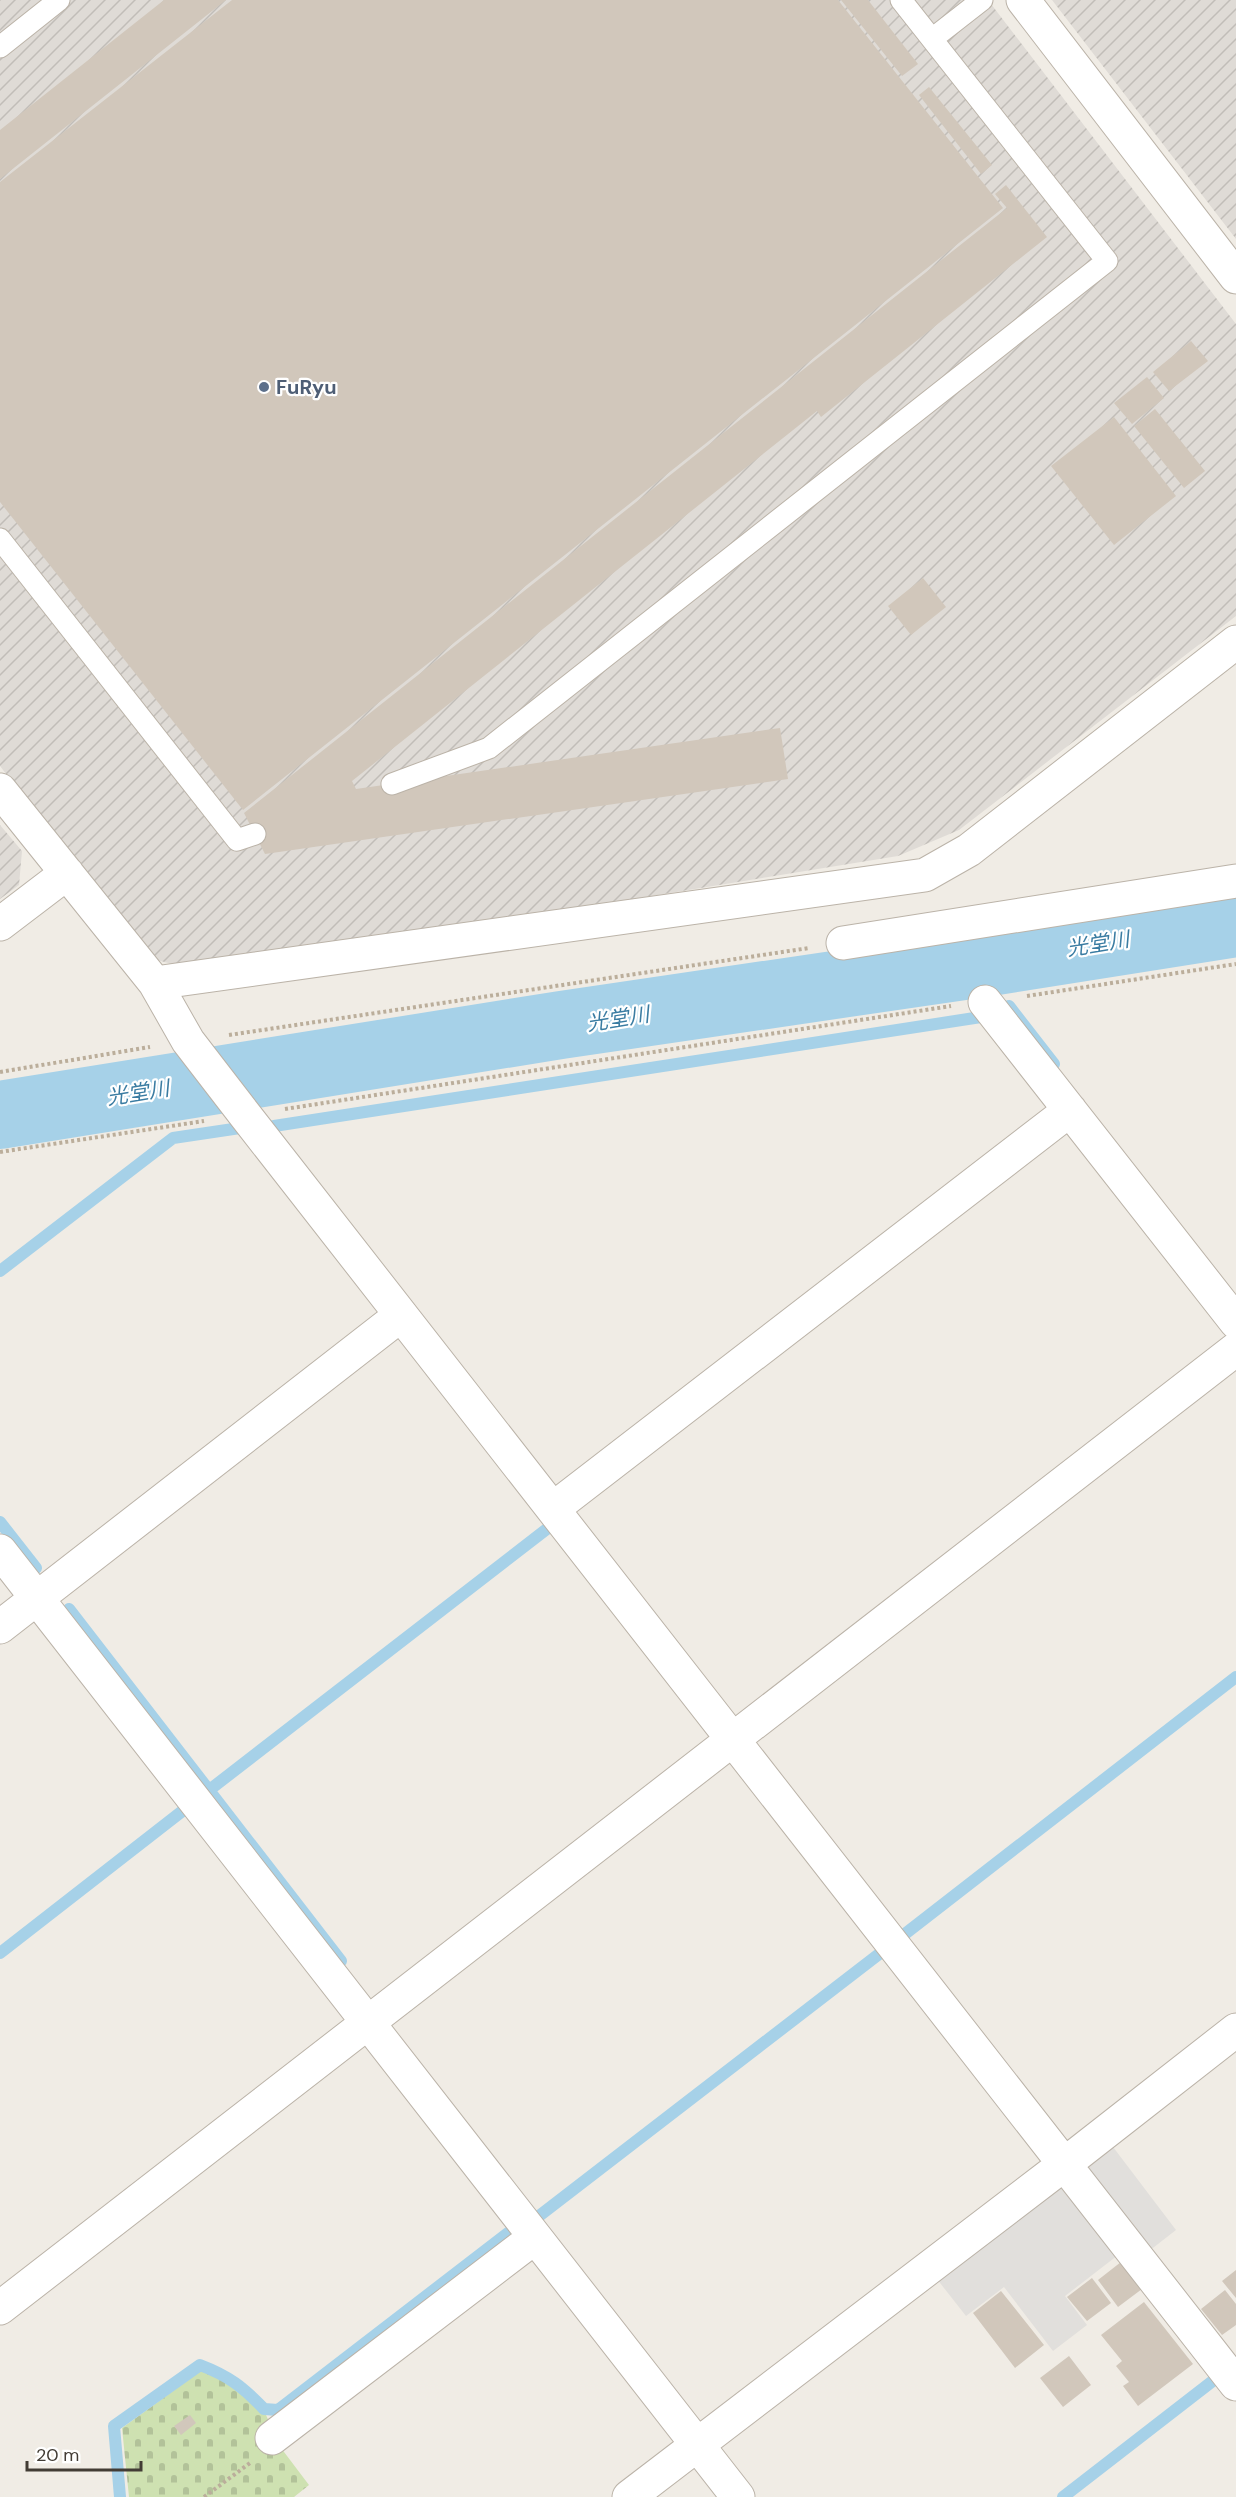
<svg xmlns="http://www.w3.org/2000/svg" width="1236" height="2497" font-family="'DM Sans','Noto Sans JP',sans-serif">
  <style>
    .industrial { fill: url(#industrial-furrows) }
    .cemetery { fill: url(#cemetery-stones) }
    .parking { fill: #e1dfdc }
    .lines { fill: none; stroke-linecap: round; stroke-linejoin: round }
    .stream { stroke: #a6d1e8; stroke-width: 12 }
    .river { stroke: #a6d1e8; stroke-width: 68 }
    .building { fill: #d1c7bb }
    .lane-casing { stroke: #bbb3a8; stroke-width: 23 }
    .street-casing { stroke: #bbb3a8; stroke-width: 35 }
    .path { stroke: #bbae9b; stroke-width: 4; stroke-dasharray: 3 3; stroke-linecap: butt }
    .lane { stroke: #fff; stroke-width: 21 }
    .street { stroke: #fff; stroke-width: 33 }
    .service-dot { fill: #5c6f8a; stroke: #fff; stroke-width: 2 }
    .labels { text-anchor: middle; stroke-width: 4.5; stroke-linejoin: round; paint-order: stroke }
    .service-label { font-size: 20px; font-weight: bold; fill: #4e5e75; stroke: #fff; text-anchor: start }
    .water-label { font-size: 21px; font-style: italic; fill: #3a7ca2; stroke: #fff }
  </style>
  <defs>
    <pattern id="industrial-furrows" width="10" height="10" patternUnits="userSpaceOnUse" patternTransform="scale(1.5)"><rect width="10" height="10" fill="#dfdbd6"/><path d="M-1 1l2-2M0 10L10 0M9 11l2-2" fill="none" stroke="#c1bdb8"/></pattern>
    <pattern id="cemetery-stones" width="16" height="16" patternUnits="userSpaceOnUse" patternTransform="scale(1.5)"><rect width="16" height="16" fill="#cee1b1"/><path d="M2 7V4a2 2 0 0 1 4 0v3zM10 15v-3a2 2 0 0 1 4 0v3z" fill="#b2c299"/></pattern>
  </defs>
  <rect width="100%" height="100%" fill="#f0ece5"/>
  <path class="industrial" d="M0,0H988L1236,324V616L959,830L898,856L194,970L146,957L0,766Z
    M1052,0H1236V239Z
    M0,825L22,851L19,885L0,899Z"/>
  <path class="cemetery" d="M202,2370L222,2377L243,2393L266,2415L281,2448L309,2485L294,2497H129L122,2428Z"/>
  <path class="parking" d="M1107,2139L1176,2230L1149,2251L1086,2171L1087,2153Z
    M1054,2180L1070,2184L1122,2252L1065,2296L1087,2325L1053,2351L1004,2287L966,2316L933,2274Z"/>
  <g class="lines">
    <path class="stream" d="M1009,1006L1054,1064
      M274,1126L981,1017
      M0,1271L173,1138L240,1128
      M0,1522L36,1568
      M69,1609L341,1961
      M208,1791L552,1525
      M901,1937L1236,1677
      M0,1953L185,1809
      M539,2216L883,1951
      M120,2497L114,2426L200,2365C229,2376 243,2387 264,2409L278,2410L508,2233
      M1063,2497L1214,2380"/>
    <path class="river" d="M0,1115L561,1025L977,964L1236,923"/>
  </g>
  <path class="building" d="M164,0H226L0,179V130Z
    M232,0H838L1003,208L243,810L0,502V182Z
    M841,0H868L918,64L902,76Z
    M929,87L992,165L981,174L919,95Z
    M1006,185L1047,237L821,417L817,411L352,781L356,789L780,728L788,779L265,854L244,813L1007,208L995,194Z
    M1191,341L1208,361L1169,391L1153,372Z
    M1147,377L1164,398L1132,424L1114,403Z
    M1155,409L1205,471L1184,488L1134,426Z
    M1114,417L1176,496L1114,545L1051,466Z
    M923,578L946,607L911,635L888,606Z
    M1121,2262L1142,2289L1118,2307L1098,2280Z
    M1236,2270V2298L1222,2281Z
    M1092,2278L1111,2303L1087,2321L1067,2297Z
    M1225,2290L1236,2304V2325L1222,2335L1201,2309Z
    M1001,2291L1044,2345L1015,2368L973,2313Z
    M1144,2302L1193,2364L1138,2406L1123,2386L1129,2382L1116,2366L1122,2361L1101,2335Z
    M1069,2356L1091,2385L1063,2407L1040,2378Z
    M190,2415L196,2423L181,2435L174,2426Z"/>
  <g class="lines">
    <g class="lane-casing">
      <path id="lane" d="M932,39L982,0
        M0,47L59,0
        M0,539L237,840L255,834
        M392,784L489,748L1107,261L901,0"/>
    </g>
    <g class="street-casing">
      <path id="street" d="M1023,0L1236,277
        M0,790L155,983L188,1041L245,1115L1236,2384
        M0,924L67,873
        M843,943L1236,881
        M155,983L925,875L969,850L1236,642
        M985,1002L1236,1322
        M554,1508L1070,1110
        M0,1551L738,2497
        M0,1627L401,1315
        M0,2308L1236,1349
        M272,2438L534,2238
        M629,2497L1066,2163L1236,2030"/>
    </g>
    <path class="path" d="M1027,996L1236,964
      M229,1035L809,948
      M0,1072L150,1047
      M285,1109L951,1006
      M0,1152L204,1121
      M204,2497L250,2463"/>
    <use href="#lane" class="lane"/>
    <use href="#street" class="street"/>
  </g>
  <circle class="service-dot" cx="264" cy="387" r="6"/>
  <g class="labels">
    <g class="service-label">
      <text x="276" y="394">FuRyu</text>
    </g>
    <g class="water-label">
      <text transform="translate(1098 944) rotate(-9)" y="7">光堂川</text>
      <text transform="translate(618 1019) rotate(-9)" y="7">光堂川</text>
      <text transform="translate(138 1093) rotate(-9)" y="7">光堂川</text>
    </g>
  </g>
  <path d="M27 2461v9h114v-9" fill="none" stroke="#423c35" stroke-width="3"/>
  <text x="36" y="2461" font-size="18" fill="#423c35" stroke="#ffffff" stroke-width="4.5" paint-order="stroke">20 m</text>
</svg>
